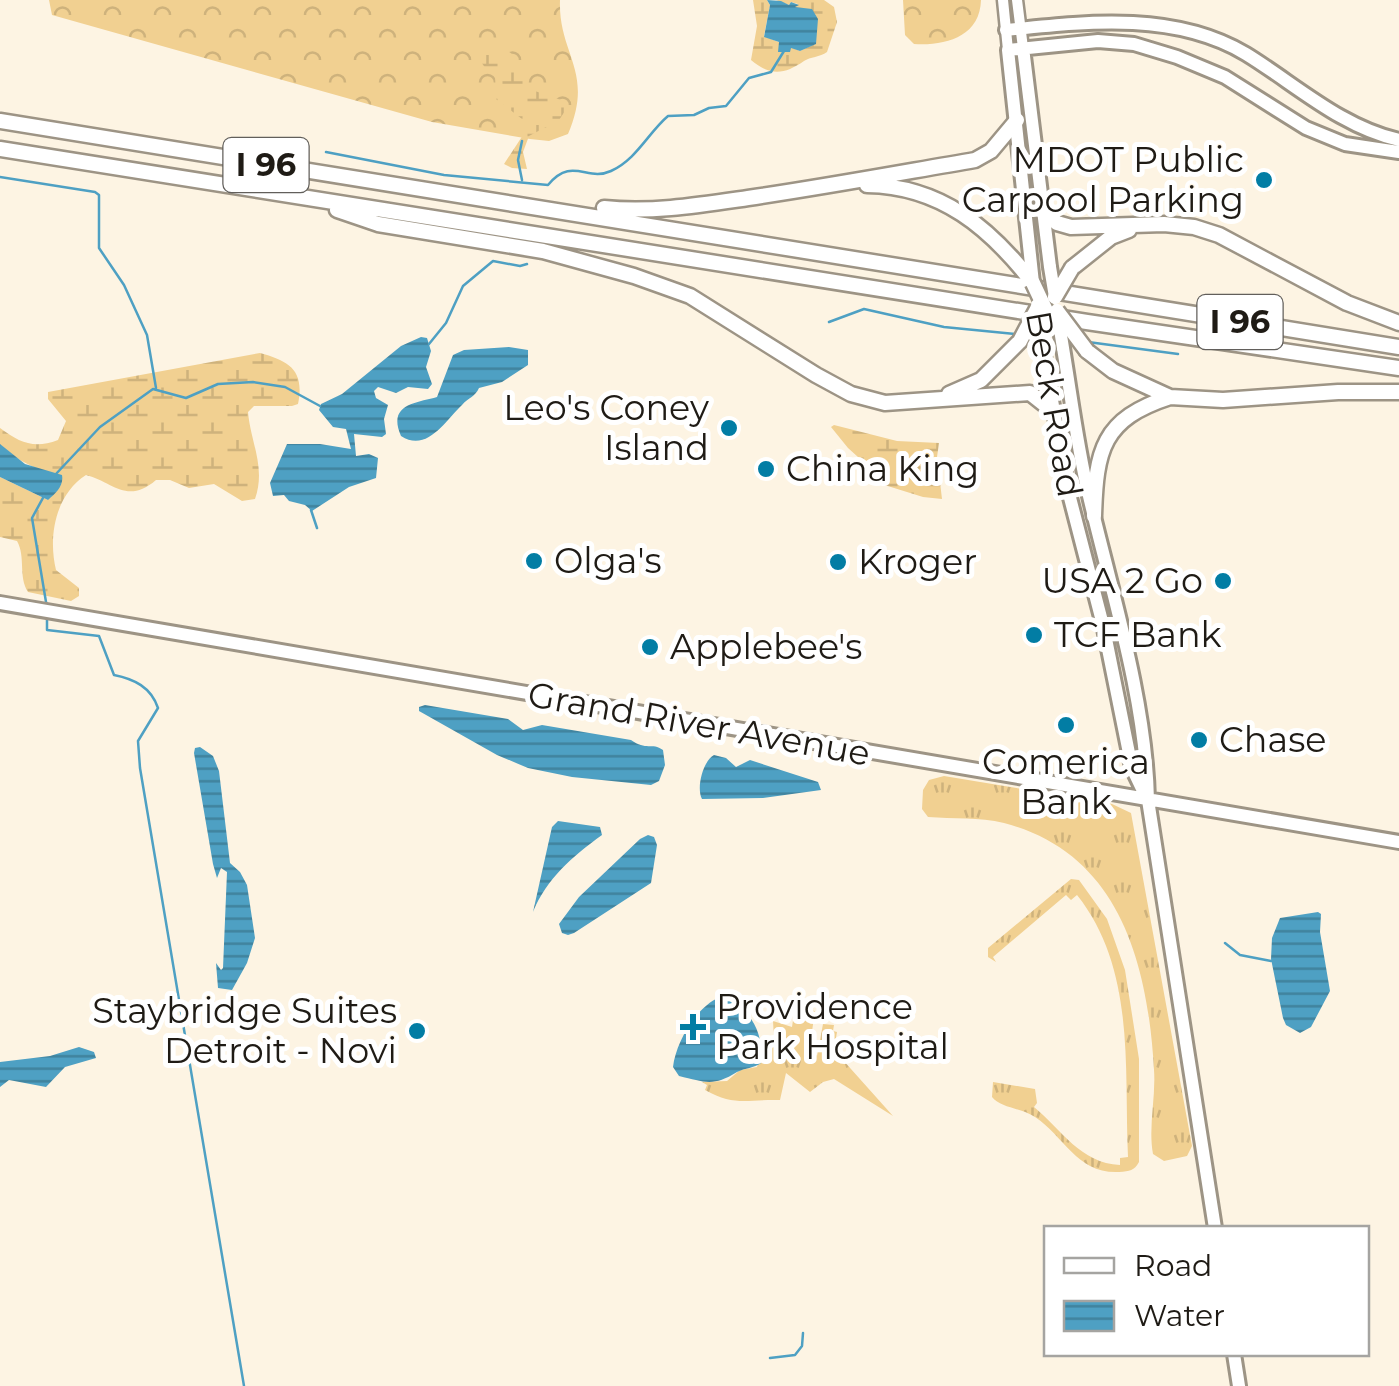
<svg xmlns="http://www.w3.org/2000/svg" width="1399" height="1386" font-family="Montserrat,sans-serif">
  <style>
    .grass { fill: url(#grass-tufts) }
    .forest { fill: url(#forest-crowns) }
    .wetland { fill: url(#wetland-marsh) }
    .water { fill: url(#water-rules) }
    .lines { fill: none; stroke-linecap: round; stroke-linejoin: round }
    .stream { stroke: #4ea0c3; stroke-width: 2.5 }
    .minor-casing { stroke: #9d9485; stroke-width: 15 }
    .major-casing { stroke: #9d9485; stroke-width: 18 }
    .highway-casing { stroke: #9d9485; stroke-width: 19 }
    .minor { stroke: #fff; stroke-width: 10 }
    .major { stroke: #fff; stroke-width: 12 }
    .highway { stroke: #fff; stroke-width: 14 }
    .major-bridge-casing { stroke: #9d9485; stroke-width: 18; stroke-linecap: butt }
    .highway-bridge-casing { stroke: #9d9485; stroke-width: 19; stroke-linecap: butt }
    .major-bridge { stroke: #fff; stroke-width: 12 }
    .highway-bridge { stroke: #fff; stroke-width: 14 }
    .poi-dot { fill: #027da4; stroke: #fff; stroke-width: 4 }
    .labels { text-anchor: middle; stroke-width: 10; stroke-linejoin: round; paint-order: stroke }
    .shield { fill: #fff; stroke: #625f5b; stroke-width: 2.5 }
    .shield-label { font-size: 32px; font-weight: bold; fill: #1f1b15 }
    .poi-label { font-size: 35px; fill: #1f1b15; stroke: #fff; text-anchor: start }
    .street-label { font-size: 35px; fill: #1f1b15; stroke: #fff }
  </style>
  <defs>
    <pattern id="grass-tufts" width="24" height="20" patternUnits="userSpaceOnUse" patternTransform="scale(2.5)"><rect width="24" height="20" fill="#f1d091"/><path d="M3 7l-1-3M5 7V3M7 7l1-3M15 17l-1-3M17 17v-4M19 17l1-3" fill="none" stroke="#ceb27c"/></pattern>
    <pattern id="forest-crowns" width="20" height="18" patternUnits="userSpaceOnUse" patternTransform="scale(2.5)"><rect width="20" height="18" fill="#f1d091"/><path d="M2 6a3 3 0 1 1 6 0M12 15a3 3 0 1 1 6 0" fill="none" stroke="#ceb27c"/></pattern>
    <pattern id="wetland-marsh" width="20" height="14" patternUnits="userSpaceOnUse" patternTransform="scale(2.5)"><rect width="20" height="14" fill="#f1d091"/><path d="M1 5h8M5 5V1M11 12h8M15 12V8" fill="none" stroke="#ceb27c"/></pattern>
    <pattern id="water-rules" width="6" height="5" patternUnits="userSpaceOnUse" patternTransform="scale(2.5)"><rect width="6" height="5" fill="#4ea0c3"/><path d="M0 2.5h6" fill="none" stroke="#40829d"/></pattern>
  </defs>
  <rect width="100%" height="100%" fill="#fdf4e3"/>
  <path class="grass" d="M944,776L1112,804L1131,813L1192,1146L1187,1156L1164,1161L1153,1154C1148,1127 1156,1098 1154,1070C1148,964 1120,853 1004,823C979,817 953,819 928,817L922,809L923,790L929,780Z
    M1071,879L1079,880L1107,919L1125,970L1139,1059V1162C1134,1171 1130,1171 1119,1172C1077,1174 1065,1137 1035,1117C1021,1108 1001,1108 992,1097L993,1082L1035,1089L1037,1103L1034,1107C1062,1130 1080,1163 1120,1165V1158L1128,1157C1124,1069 1136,969 1077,895L1071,900L1066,895L993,957L996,962L988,957V948Z
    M796,1000L802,1001V1009L815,1011L810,1045L817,1056L823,1024L834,1025L833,1031L837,1032L834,1050L893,1116L834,1079L823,1082L810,1092L786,1073L780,1100C748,1099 735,1107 705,1090L707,1085L702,1082L727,1081L740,1070L757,1067L762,1050L768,1048L774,1039L773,1021L792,1027Z"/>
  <path class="forest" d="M49,0H560C558,55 595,71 568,134L549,141L530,139L432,122L52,15Z
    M903,0H981C980,37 945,46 914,44L905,35Z"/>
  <path class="wetland" d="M753,0H767L770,5L764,36L800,51L810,46L800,8L794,7L798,4L791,2L789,5L776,0H824L834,7L837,22L827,52C820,57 810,57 804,61C785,74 771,77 751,60L757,26Z
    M487,46C525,50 515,66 532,90L564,101L565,111L559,120L529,136L523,152L527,169L512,168L504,164L523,135L526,122L496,99L495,74L486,69L479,59Z
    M260,353C289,361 305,370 298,404L292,406H254L248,412C251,444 266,467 255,499L242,501L214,484L189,488L170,480H156C127,505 113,482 86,475C55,495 48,537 56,570L79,588V596L71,601L28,592C18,576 26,557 17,541L0,537V477L48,500L45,472C29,465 13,458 0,444V428C20,443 34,449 58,440L66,421L48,399V392Z
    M834,425L897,441L939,443L937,457L942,499L923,497L878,483V475L848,448L831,427Z"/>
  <path class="water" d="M767,0L781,1L789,5L791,2L799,5L795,7L812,9L818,19L816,44L800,51L791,48L790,52H778L779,42L764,37L770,5Z
    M421,337L427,338L431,351L426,367L432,384L428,389L408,387L396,393L378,387L374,391L376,398L388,405L384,419L386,434L382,437L354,434L356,456L369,454L378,458L376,478L349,487L312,511L305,505L289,501L284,495L273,496L270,483L287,444H320L351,449L346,429L333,427L319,410L321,404L342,394L401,346Z
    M509,347L528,350V365L502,382L479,388C475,397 469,397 462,405C445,421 427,453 401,436C387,404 416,403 437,397L453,355L464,350Z
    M0,444L25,464L62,475C64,486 56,493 48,500L0,477Z
    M425,705L508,719L523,730L542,725L631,740C646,751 652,742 663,750L665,765L659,781L651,785L572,777L528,768L497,755L419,711V707Z
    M200,747L213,756L219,771L230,863L240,872L247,885L255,938L247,963L232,990L218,988L216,963L221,970L223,968L227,872L221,868L217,878L213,864L194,753L195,748Z
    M714,755L726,758L736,767L750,760L818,782L821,790L763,798L702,799C696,788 703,761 714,755Z
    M558,821L600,827L602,835C572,857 547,878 533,912L552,827Z
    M648,835L654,837L657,845L651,883L574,933L568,935L562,933L559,924L579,897L640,839Z
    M1318,912L1321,914L1320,932L1330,991L1311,1027L1300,1033L1286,1025L1283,1018L1271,959L1272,938L1280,918Z
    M720,997C750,1007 764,1031 761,1063C754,1068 745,1068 737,1072C713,1087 705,1082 679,1076L673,1067C676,1042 696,1007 720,997Z
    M79,1047L94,1052L96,1058L65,1067L46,1087L9,1080L0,1087V1062L50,1056Z"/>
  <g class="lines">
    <path class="stream" d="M522,141L518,160L522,180
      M326,152L444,175L548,185C572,156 587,182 611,171C637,159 648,133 668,116L694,115L709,108L726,106L749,78L771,72L784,51
      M0,177L95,192L99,195V248L124,285L147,335L156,388
      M829,322L864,309L944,327L1015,334
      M1088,342L1178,354
      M429,344L446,323L463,286L493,261L520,266L527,264
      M55,475L100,427L153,389L186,398L218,384L253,382L285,387L320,406
      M44,496L32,518L47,608
      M311,510L317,528
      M47,616V630L99,636L114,675C134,679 151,687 158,708L138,741L140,768L244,1386
      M1225,943L1240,955L1271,961
      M770,1358L795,1355L802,1346L803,1333"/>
    <g class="minor-casing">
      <path id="minor" d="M1003,0L1008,50
        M1017,0L1023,48"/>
    </g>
    <g class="major-casing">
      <path id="major" d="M1006,30C1085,22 1174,11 1246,54C1295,84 1341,127 1399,140
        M1023,48L1050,267
        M1033,283L1008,50L1098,41L1134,44L1177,57L1225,77L1306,128L1345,144L1399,152
        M1042,344L1068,490L1104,629L1132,768L1144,793
        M1063,348C1071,396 1077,445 1088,492C1111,590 1146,700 1148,800L1215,1228
        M0,603L1399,842
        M1234,1354L1239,1386"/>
    </g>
    <g class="highway-casing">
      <path id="highway" d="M0,121L1399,347
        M0,149L1087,322L1399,368
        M867,185C941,186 990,228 1033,283
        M604,208C652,213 700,205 748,198C824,187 899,173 975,160L991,151L1017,120
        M337,210L378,224L543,251L634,276L690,296L816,375L851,394L885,403L1030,393L1054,412
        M1042,211L1057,223L1071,227L1164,224L1194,227L1219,235L1347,303L1399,323
        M1072,268L1111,237L1129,230
        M1087,351L1113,371L1170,397L1223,400L1338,392H1399
        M949,394L981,380L1020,341
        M1094,516C1096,450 1102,419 1170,397"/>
    </g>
    <use href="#minor" class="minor"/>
    <use href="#major" class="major"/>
    <use href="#highway" class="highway"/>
    <g class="major-bridge-casing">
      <path id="major-bridge" d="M1050,267L1055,297
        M1037,305L1042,344
        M1057,311L1063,348"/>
    </g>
    <g class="highway-bridge-casing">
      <path id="highway-bridge" d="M1033,283L1049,317
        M1055,297L1072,268
        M1057,311L1087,351
        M1020,341L1037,309"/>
    </g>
    <use href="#major-bridge" class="major-bridge"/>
    <use href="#highway-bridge" class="highway-bridge"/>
  </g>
  <g class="poi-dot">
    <circle cx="1264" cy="180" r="10"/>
    <circle cx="729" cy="428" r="10"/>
    <circle cx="766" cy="469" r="10"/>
    <circle cx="534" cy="561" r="10"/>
    <circle cx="838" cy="562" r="10"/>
    <circle cx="1223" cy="581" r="10"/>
    <circle cx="1034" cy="635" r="10"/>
    <circle cx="650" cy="647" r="10"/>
    <circle cx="1066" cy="725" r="10"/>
    <circle cx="1199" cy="740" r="10"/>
    <path d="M688 1012h10v10h10v10h-10v10h-10v-10h-10v-10h10z"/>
    <circle cx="417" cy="1031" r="10"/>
  </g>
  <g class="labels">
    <g class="shield">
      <rect x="223.5" y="138" width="85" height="54" rx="8"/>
      <rect x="1197.5" y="295" width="85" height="54" rx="8"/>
    </g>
    <g class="shield-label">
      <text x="266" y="176">I 96</text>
      <text x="1240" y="333">I 96</text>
    </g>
    <g class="poi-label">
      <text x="1244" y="172" text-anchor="end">MDOT Public<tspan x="1244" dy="40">Carpool Parking</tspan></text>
      <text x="709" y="420" text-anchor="end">Leo's Coney<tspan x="709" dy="40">Island</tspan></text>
      <text x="786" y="481">China King</text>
      <text x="554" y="573">Olga's</text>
      <text x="858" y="574">Kroger</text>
      <text x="1203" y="593" text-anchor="end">USA 2 Go</text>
      <text x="1054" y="647">TCF Bank</text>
      <text x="670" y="659">Applebee's</text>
      <text x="1219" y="752">Chase</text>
      <text x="1066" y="774" text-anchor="middle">Comerica<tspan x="1066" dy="40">Bank</tspan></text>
      <text x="716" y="1019">Providence<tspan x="716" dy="40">Park Hospital</tspan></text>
      <text x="397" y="1023" text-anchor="end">Staybridge Suites<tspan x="397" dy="40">Detroit - Novi</tspan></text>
    </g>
    <g class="street-label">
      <text transform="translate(1054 404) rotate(80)" y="12">Beck Road</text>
      <text transform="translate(699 724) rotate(10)" y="12">Grand River Avenue</text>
    </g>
  </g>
  <rect x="1044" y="1226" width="325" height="130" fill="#ffffff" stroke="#a5a4a1" stroke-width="2.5"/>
  <rect x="1064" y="1258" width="50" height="15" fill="#ffffff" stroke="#a5a4a1" stroke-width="2.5"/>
  <text x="1134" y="1276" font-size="30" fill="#1f1b15">Road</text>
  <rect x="1064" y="1301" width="50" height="30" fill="url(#water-rules)" stroke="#a5a4a1" stroke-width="2.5"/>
  <text x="1134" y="1326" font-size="30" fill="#1f1b15">Water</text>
</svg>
